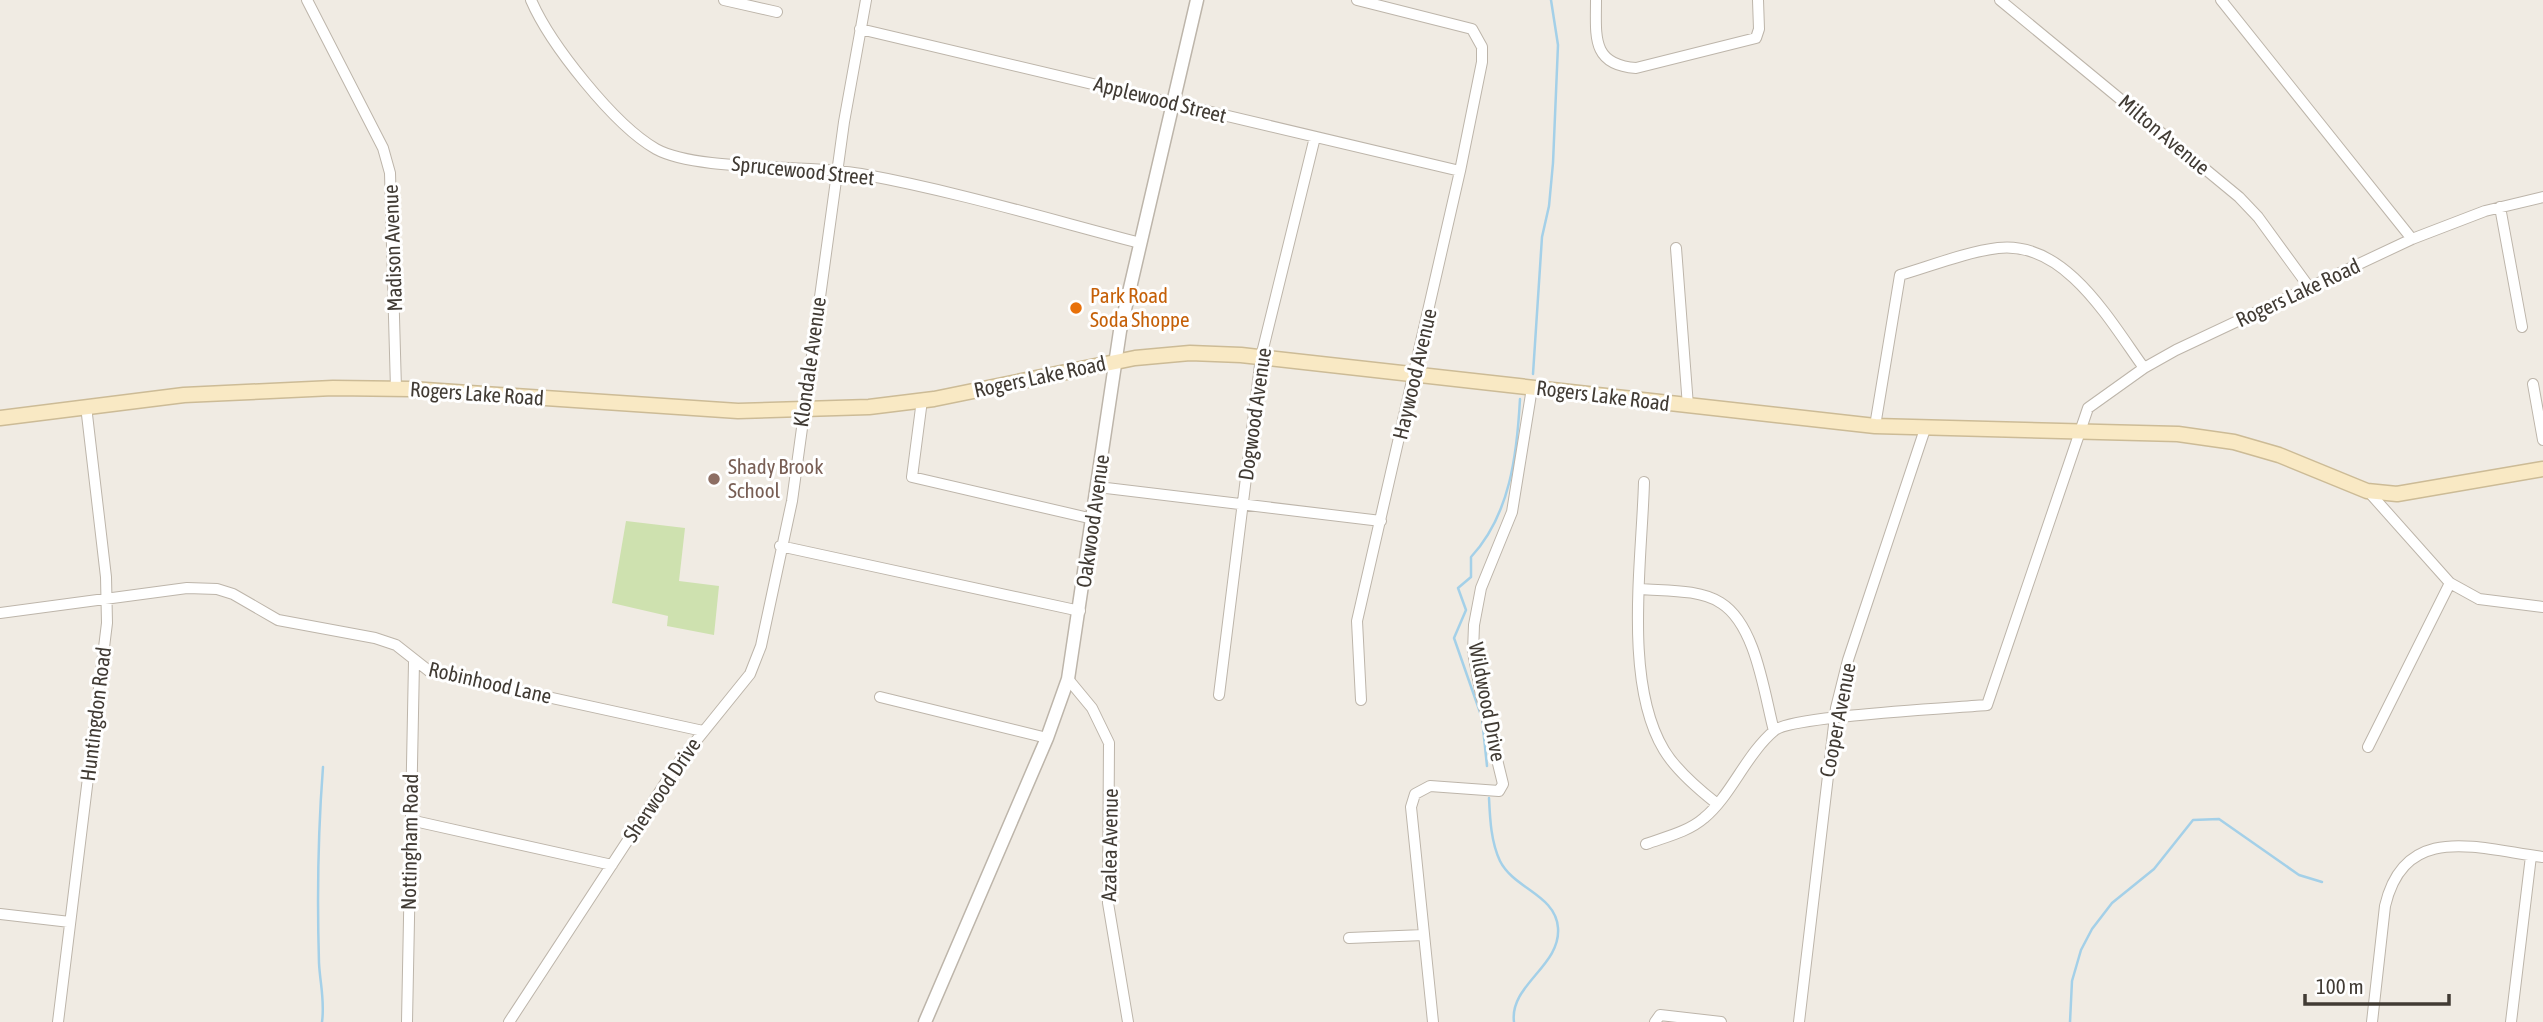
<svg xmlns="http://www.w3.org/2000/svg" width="2543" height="1022" font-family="'Asap Condensed',sans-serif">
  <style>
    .green { fill: #cee1af }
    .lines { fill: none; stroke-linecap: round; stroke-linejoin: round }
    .stream { stroke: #a4d0e8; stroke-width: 2.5 }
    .minor-casing { stroke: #bdb5aa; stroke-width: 12 }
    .tertiary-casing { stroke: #bdb5aa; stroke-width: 15 }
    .secondary-casing { stroke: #ccbb96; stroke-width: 17 }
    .minor { stroke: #fff; stroke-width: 10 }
    .tertiary { stroke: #fff; stroke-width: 12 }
    .secondary { stroke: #f9e9c4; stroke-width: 14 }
    .food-dot { fill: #e8710a; stroke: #fff; stroke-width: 2.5 }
    .education-dot { fill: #8d6e63; stroke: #fff; stroke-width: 2.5 }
    .labels { text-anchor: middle; stroke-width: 6; stroke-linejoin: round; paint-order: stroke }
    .street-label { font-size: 21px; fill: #413b34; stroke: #fff }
    .food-label { font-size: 21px; fill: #c56008; stroke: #fff; text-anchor: start }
    .education-label { font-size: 21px; fill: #785e54; stroke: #fff; text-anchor: start }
  </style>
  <rect width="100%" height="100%" fill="#f0ebe3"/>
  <path class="green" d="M626,521L685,528L679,581L719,586L714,635L667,626L668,616L612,603Z"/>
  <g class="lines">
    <path class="stream" d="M1533,374L1542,237L1549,206L1553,163L1558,45L1551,0
      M1487,766L1482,718L1454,638L1466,610L1458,588L1471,577V557C1510,515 1517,455 1520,399
      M1489,798C1490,819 1491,842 1500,861C1514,889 1556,895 1558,928C1561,966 1509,985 1514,1022
      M322,1022C325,1001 320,983 319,963C317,897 318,832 323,767
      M2070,1022L2072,981L2081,950L2092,929L2112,903L2154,869L2193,820L2219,819L2299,875L2322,882"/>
    <g class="minor-casing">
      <path id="minor" d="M307,0L383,148L390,173L396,389
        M531,0C550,44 614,125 656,149C698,172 809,164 861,174C955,191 1048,219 1140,243
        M724,0L777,12
        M1357,0L1472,29L1482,47V62L1460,171L1357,621L1361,700
        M1596,0C1596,36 1591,65 1636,68L1756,38L1759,29L1758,0
        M2000,0L2239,197L2258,217L2309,287
        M2221,0L2412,239
        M860,29L1460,171
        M2500,207L2522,327
        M1676,248L1688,406
        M2533,384L2543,440
        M922,400L912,477L1093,519
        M1875,426L1900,275C1931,266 1966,252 1998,248C2065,240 2110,321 2144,368
        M1644,482C1642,560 1623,682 1664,750C1676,770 1697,788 1716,803
        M1098,487L1381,521
        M2368,491L2450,583L2479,599L2543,607
        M780,546L1080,611
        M1641,589C1665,591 1700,589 1721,603C1756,625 1764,693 1774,731
        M0,613L187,588L217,589L233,594L278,620L375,638L396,645L429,671L703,731
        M1068,679L1092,708L1109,743L1108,903L1128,1022
        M1219,695L1261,357L1315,137
        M880,697L1047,738
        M2368,747L2450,583
        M410,820L612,865
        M1646,844C1665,837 1688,832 1704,818C1731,796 1746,754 1775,730C1793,716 1953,708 1987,705L2088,408L2144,368L2176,350L2412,239L2485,211L2543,197
        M0,914L70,922
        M1349,938L1424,935
        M58,1022L107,623L106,577L86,406
        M407,1022L414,662
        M509,1022L679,762L750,674L761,646L792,501L844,122L866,0
        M1433,1022L1411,807L1415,794L1430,786L1499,791L1503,784L1480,690L1473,652L1474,625L1481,588L1512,512L1532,388
        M1655,1022L1660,1015L1721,1022
        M1799,1022L1836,708L1848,660L1925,429
        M2372,1022L2385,906C2405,821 2479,849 2543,857
        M2511,1022L2531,856"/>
    </g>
    <g class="tertiary-casing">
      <path id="tertiary" d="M925,1022L1047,738L1068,679L1120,331L1197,0"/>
    </g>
    <g class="secondary-casing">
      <path id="secondary" d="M0,418L184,395L333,388L411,389L738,411L869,407L934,399L1135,358L1190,353L1241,355L1875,426L2178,434L2234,442L2279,455L2367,491L2397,494L2543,469"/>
    </g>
    <use href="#minor" class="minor"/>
    <use href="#tertiary" class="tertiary"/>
    <use href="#secondary" class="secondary"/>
  </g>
  <circle class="food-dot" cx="1076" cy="308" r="7"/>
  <circle class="education-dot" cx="714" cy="479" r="7"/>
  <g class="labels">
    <g class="street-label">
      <text transform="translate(1160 100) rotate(14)" y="7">Applewood Street</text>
      <text transform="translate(2164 135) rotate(40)" y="7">Milton Avenue</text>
      <text transform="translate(803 171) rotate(6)" y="7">Sprucewood Street</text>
      <text transform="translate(393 248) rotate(-92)" y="7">Madison Avenue</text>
      <text transform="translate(2298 293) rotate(-25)" y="7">Rogers Lake Road</text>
      <text transform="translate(810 362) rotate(-82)" y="7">Klondale Avenue</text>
      <text transform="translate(1415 374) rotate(-77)" y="7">Haywood Avenue</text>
      <text transform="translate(1040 377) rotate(-12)" y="7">Rogers Lake Road</text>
      <text transform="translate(477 394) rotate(4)" y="7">Rogers Lake Road</text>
      <text transform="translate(1603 396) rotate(7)" y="7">Rogers Lake Road</text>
      <text transform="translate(1255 414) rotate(-82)" y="7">Dogwood Avenue</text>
      <text transform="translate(1093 521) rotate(-82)" y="7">Oakwood Avenue</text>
      <text transform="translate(490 683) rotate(13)" y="7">Robinhood Lane</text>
      <text transform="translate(1487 702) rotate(79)" y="7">Wildwood Drive</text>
      <text transform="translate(96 714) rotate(-83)" y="7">Huntingdon Road</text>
      <text transform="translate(1838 720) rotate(-79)" y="7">Cooper Avenue</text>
      <text transform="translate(662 790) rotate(-56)" y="7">Sherwood Drive</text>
      <text transform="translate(410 842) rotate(-89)" y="7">Nottingham Road</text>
      <text transform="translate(1110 845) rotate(-89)" y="7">Azalea Avenue</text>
    </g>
    <g class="food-label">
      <text x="1090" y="303">Park Road<tspan x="1090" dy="24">Soda Shoppe</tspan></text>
    </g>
    <g class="education-label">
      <text x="728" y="474">Shady Brook<tspan x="728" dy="24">School</tspan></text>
    </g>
  </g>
  <path d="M2305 994v10h144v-10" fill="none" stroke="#413b34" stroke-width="3.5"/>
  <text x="2316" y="994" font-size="21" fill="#413b34" stroke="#ffffff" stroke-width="5" paint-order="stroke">100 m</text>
</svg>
